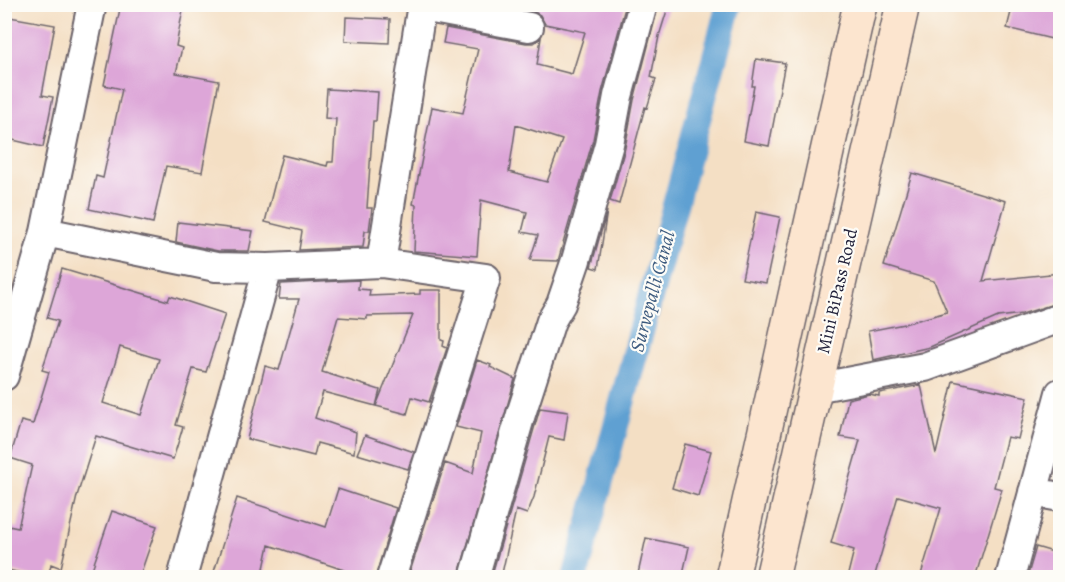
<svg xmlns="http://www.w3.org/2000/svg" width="1065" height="582" font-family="Alegreya,serif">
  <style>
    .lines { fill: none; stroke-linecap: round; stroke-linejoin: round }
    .canal { stroke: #5fa0d2; stroke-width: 26 }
    .building { fill: #dda6d8; fill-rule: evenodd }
    .street-casing { stroke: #6c646b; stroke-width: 32 }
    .secondary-casing { stroke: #6c646b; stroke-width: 36 }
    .street { stroke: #fff; stroke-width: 28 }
    .secondary { stroke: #fce5cf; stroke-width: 33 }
    .labels { text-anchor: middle; stroke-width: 4.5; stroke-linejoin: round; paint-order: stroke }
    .street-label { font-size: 18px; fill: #22223b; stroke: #fdfcf7 }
    .water-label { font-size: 20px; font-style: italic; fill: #3d5b7f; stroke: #fdfcf7 }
  </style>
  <rect width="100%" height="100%" fill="#fdfcf7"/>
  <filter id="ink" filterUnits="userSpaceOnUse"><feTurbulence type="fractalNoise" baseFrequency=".0167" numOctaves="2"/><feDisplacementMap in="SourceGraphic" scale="12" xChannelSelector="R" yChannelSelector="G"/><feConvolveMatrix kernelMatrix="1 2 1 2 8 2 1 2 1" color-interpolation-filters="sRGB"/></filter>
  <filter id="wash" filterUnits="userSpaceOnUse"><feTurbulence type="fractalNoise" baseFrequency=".008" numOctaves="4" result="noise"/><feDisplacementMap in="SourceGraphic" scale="24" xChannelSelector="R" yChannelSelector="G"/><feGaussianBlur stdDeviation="1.35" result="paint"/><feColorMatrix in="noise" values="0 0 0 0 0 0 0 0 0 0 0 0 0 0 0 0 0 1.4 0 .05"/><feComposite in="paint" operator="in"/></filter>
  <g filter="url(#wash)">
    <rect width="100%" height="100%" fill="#f4dfc4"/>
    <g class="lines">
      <path class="canal" d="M575,578L729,4"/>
    </g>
    <g id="blocks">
      <path class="building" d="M121,4H184L176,46L182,48L176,73L219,81L202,172L166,166L153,223L89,209L96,176L103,178L122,89L104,85Z
        M498,4H626L602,92L593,140L558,261L530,260L538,235L522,232L527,212L481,200L477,256L414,251L416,205L413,204L432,107L463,113L478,49L443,43L446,28L526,43H534L541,38L537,65L572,74L585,32L545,24L540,15L533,11ZM516,125L562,140L547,182L509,172Z
        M659,4H669L659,36L651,77L656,79L647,108L645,107L619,204L610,201L625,148L634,100Z
        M1013,4H1060V41L1007,28Z
        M4,16L55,25L42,95L53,97L43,147L4,138Z
        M346,17L390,19L389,43L345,41Z
        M756,59L785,63L769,146L744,141L754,86H752Z
        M327,89L378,92L376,121H373L367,208H372L369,231H365L363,247L299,250L302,231L265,222L282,155L327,166L328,162H333L336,119L325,118Z
        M912,173L1006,201L983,281L1060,273V302L1022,314L998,317L930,347L873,360L868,331L904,324L947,312L934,281L884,266Z
        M607,211L598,269L591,267Z
        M756,212L780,217L766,283L742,279Z
        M178,222L253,231L249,251H218L176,242Z
        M62,269L168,301L170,296L225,314L206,372L193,369L176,425L183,427L173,459L96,436L77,496L61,568L51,564L48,578H41L4,569V525L18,528L32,465L10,458L21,421L33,424L49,372L42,370L58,321L47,318ZM120,347L159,359L141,415L103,403Z
        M359,280L358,289L370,290L369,296L420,294V290H441V340L444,341L443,346L447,348L429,402L412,397L407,414L376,406L413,315L367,316V319L338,317L322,372L380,390L376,406L323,392L315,418L356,432L354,453L317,443L314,456L247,439L265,366L279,370L299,299H279L281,284Z
        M477,360L491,365L490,367L515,379L458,578H408L445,463L473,473L481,433L456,427Z
        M953,381L1028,397L1018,439L1007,437L994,487L1002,489L975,578H920L941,508L898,496L874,578H847L854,550L831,543L860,440L840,437L848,399L869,394L879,396V393L921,385L936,454Z
        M540,408L568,412L564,440L549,437L534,497L527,514L516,510L501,578H491Z
        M365,435L414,452L408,469L357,454Z
        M685,444L711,451L698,496L672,488Z
        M338,489L396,508L375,578H368L269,545L262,578H212L237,498L326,527Z
        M112,511L157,526L139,578H89Z
        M646,538L689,547L682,578H658L638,574Z
        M1036,547L1060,554V578H1027Z"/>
    </g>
  </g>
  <g filter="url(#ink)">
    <use href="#blocks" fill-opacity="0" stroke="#6c646b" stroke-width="1.5"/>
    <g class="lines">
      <g class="street-casing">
        <path id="street" d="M422,7L529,27
          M45,232L216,267L268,268L381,263L486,278L391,578
          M381,263L422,4
          M4,376L45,232L92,4
          M815,388L925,367L1060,318
          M1033,492L1060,497
          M182,578L268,268
          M474,578L521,414L551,321L561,304L576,260L609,144L618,96L643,4
          M1010,578L1060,393"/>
      </g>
      <g class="secondary-casing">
        <path id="secondary" d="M732,578L860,4
          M772,578L903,4"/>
      </g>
      <use href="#street" class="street"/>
      <use href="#secondary" class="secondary"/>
    </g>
  </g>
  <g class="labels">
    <g class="street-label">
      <text transform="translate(837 291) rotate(-77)" y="6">Mini BiPass Road</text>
    </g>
    <g class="water-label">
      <text transform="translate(652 291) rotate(-75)" y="7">Survepalli Canal</text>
    </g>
  </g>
  <rect width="1065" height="582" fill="none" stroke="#fdfcf7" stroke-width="24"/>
</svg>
